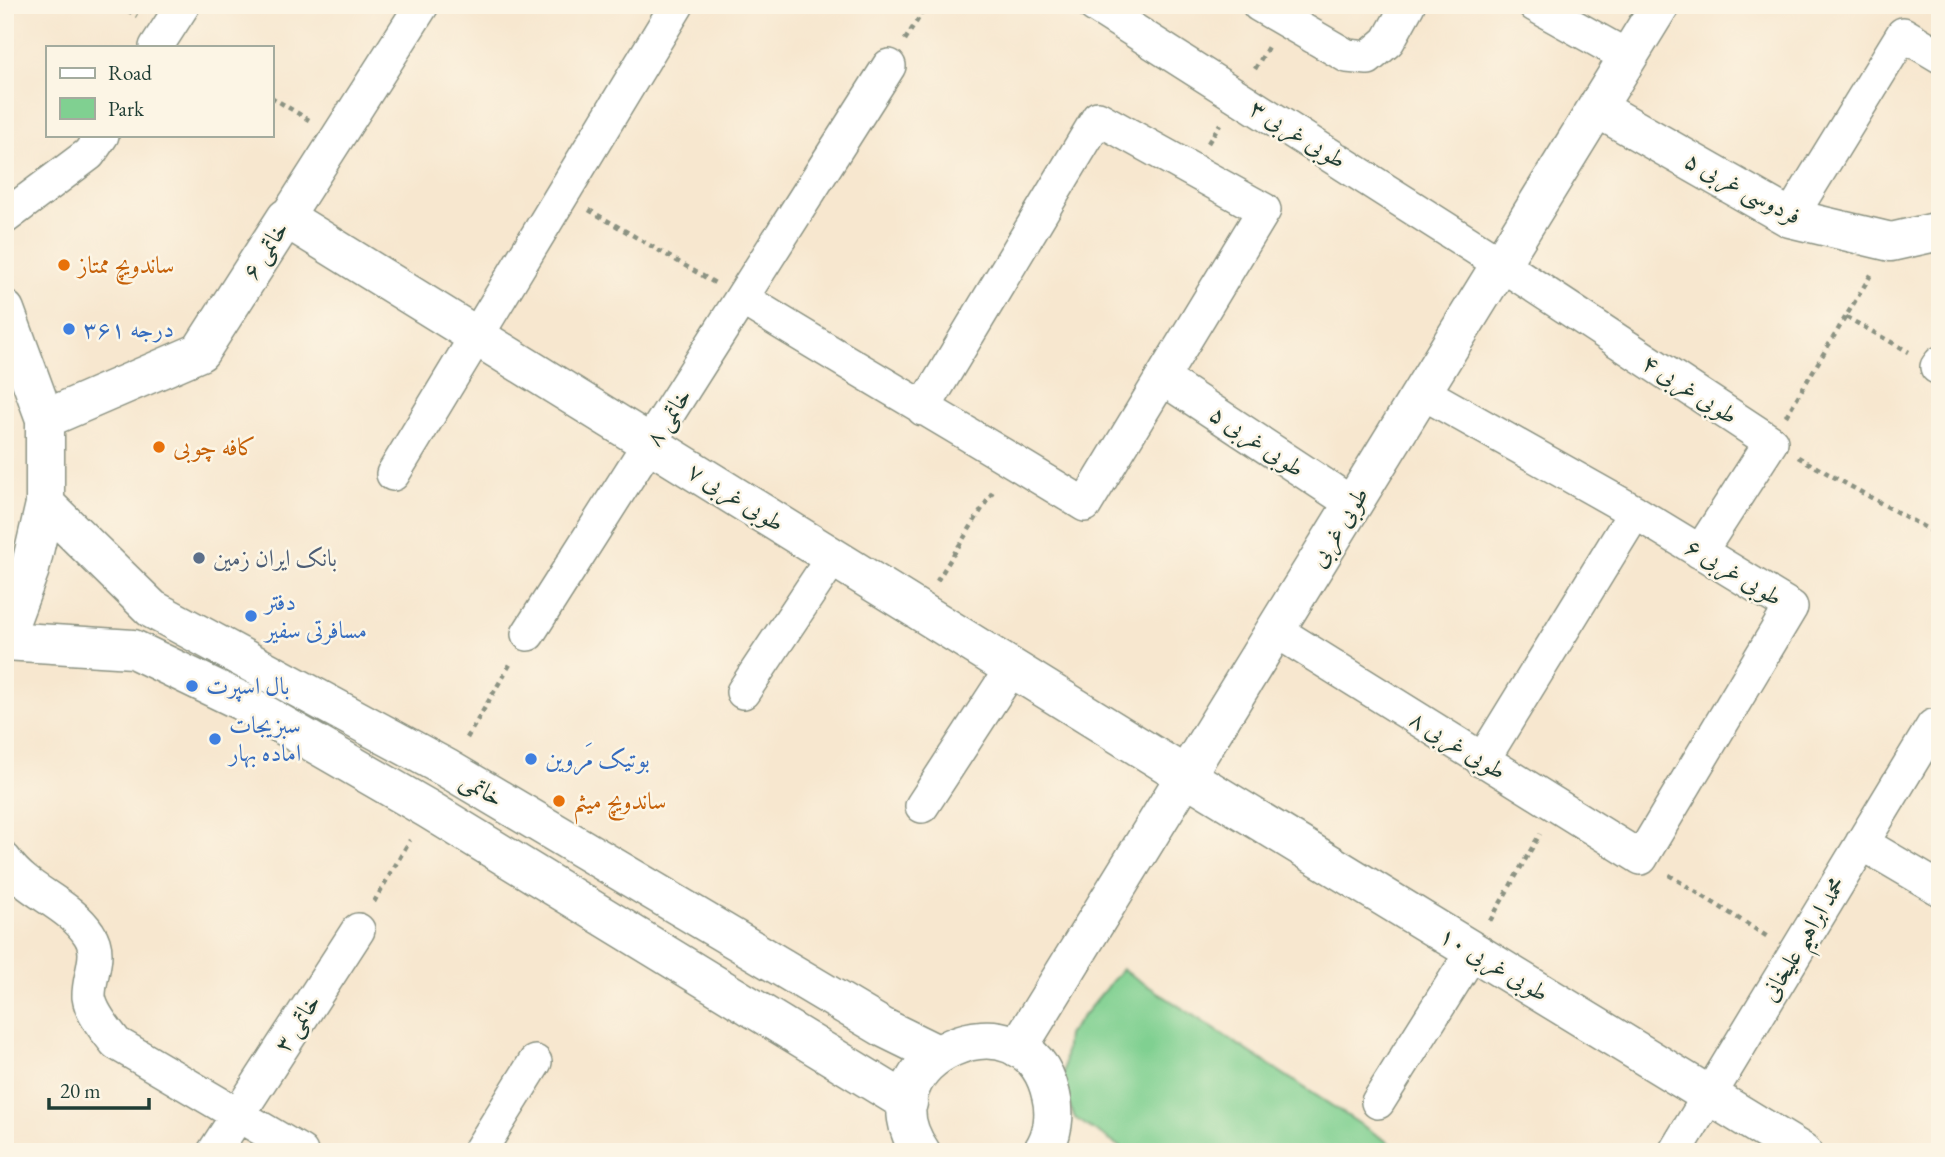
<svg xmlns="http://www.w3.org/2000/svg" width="1945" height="1157" font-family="'EB Garamond',Amiri,serif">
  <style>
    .green { fill: #80d091; stroke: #508662; stroke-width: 2 }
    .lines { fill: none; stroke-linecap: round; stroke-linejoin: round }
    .minor-casing { stroke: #8b9282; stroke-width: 36 }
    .tertiary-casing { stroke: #8b9282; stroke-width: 41 }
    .secondary-casing { stroke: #8b9282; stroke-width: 41 }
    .path { stroke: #8b9282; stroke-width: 4.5; stroke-dasharray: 5 5; stroke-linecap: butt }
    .minor { stroke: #fff; stroke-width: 33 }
    .tertiary { stroke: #fff; stroke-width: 38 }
    .secondary { stroke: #fff; stroke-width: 38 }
    .food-dot { fill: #e8710a; stroke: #fcf5e5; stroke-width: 2.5 }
    .shop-dot { fill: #3f7fe0; stroke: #fcf5e5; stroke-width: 2.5 }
    .service-dot { fill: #5c6f8a; stroke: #fcf5e5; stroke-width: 2.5 }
    .labels { text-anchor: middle; stroke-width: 5; stroke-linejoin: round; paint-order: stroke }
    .street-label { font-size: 24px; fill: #1f3d34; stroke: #fcf5e5 }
    .food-label { font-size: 24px; fill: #c56008; stroke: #fcf5e5; text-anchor: start }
    .shop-label { font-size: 24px; fill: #366cbe; stroke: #fcf5e5; text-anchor: start }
    .service-label { font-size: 24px; fill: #4e5e75; stroke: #fcf5e5; text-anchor: start }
  </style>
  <rect width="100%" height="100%" fill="#fcf5e5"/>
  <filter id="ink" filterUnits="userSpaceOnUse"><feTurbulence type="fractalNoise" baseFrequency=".0143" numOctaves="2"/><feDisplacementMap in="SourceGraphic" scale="14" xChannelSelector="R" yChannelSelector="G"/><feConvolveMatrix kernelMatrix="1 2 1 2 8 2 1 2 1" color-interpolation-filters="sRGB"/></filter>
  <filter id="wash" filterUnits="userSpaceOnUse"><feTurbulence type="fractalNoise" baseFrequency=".00686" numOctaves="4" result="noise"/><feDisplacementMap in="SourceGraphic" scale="28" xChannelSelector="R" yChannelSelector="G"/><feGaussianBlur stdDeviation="1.57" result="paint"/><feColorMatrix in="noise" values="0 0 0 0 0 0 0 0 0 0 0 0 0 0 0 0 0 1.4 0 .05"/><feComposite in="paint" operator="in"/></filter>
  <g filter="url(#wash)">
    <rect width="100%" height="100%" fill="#f7e7cf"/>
    <path class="green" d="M1122,969L1403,1152H1128L1075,1118L1062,1089L1067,1035Z"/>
  </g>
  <g filter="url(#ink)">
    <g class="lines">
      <g class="minor-casing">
        <path id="minor" d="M1094,5L1501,264L1771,442L1700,552
          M1259,5L1347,56L1368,58L1388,41L1408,5
          M1535,5L1628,57
          M156,47L183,5
          M5,217L89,154L102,135
          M286,218L422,5
          M1790,218L1903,34L1940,56
          M743,299C856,369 972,435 1085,505L1264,210L1098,118L923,409
          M1937,367L1940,363
          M1162,378L1353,504
          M393,474L677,5
          M1275,630L1641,858L1791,607L1635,512L1422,392
          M528,634L889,66
          M743,692L833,557
          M1482,761L1635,512
          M922,806L1012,668
          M1862,843L1940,889
          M5,860C26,892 68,902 89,934C103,954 88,976 89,997C91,1013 106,1030 116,1043L301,1152
          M1378,1102L1473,951
          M214,1152L358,930
          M479,1152L535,1062
          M1675,1152L1933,726"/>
      </g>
      <g class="tertiary-casing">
        <path id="tertiary" d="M1597,108L1790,218L1891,242L1940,231
          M45,419L200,352L286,218L1186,776L1802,1152
          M1018,1048L1660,5"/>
      </g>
      <g class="secondary-casing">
        <path id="secondary" d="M5,310L45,419V504L30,569L5,636
          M45,504L152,609L448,769L884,1028L937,1054
          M5,641L133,649L241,701L428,809L908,1103
          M921,1152C856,1060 1026,984 1051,1095C1056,1114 1053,1136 1042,1152"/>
      </g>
      <path class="path" d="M119,5L137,16
        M905,40L927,5
        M1255,69L1268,47
        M271,97L309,120
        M1208,143L1220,124
        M589,210L715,283
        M1846,317L1909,352
        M1786,416L1872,273
        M1798,457L1940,536
        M937,581L995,488
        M467,738L512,661
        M1669,875L1768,937
        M374,902L410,840
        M1490,921L1540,834"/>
      <use href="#minor" class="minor"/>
      <use href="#tertiary" class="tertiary"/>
      <use href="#secondary" class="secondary"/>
    </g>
  </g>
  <g class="food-dot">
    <circle cx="64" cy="265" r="7"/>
    <circle cx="159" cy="447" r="7"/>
    <circle cx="559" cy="801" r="7"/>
  </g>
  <g class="shop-dot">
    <circle cx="69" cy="329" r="7"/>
    <circle cx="251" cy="616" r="7"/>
    <circle cx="192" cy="686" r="7"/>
    <circle cx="215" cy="739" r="7"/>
    <circle cx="531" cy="759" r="7"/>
  </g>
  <circle class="service-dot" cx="199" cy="558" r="7"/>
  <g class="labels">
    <g class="street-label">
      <text transform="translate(1298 134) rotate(32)" y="8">طوبی غربی ۳</text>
      <text transform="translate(1743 188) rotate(28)" y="8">فردوسی غربی ۵</text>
      <text transform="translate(265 250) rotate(-57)" y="8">خاتمی ۶</text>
      <text transform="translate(1690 389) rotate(33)" y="8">طوبی غربی ۴</text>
      <text transform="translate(668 417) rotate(-57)" y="8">خاتمی ۸</text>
      <text transform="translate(1257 441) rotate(34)" y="8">طوبی غربی ۵</text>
      <text transform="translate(736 497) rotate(32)" y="8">طوبی غربی ۷</text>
      <text transform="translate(1339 527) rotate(-58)" y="8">طوبی غربی</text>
      <text transform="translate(1734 572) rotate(31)" y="8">طوبی غربی ۶</text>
      <text transform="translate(1458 745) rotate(32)" y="8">طوبی غربی ۸</text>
      <text transform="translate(482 789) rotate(31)" y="8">خاتمی</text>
      <text transform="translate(1803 939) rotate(-59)" y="8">محمد ابراهیم علیخانی</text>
      <text transform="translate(1494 964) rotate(31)" y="8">طوبی غربی ۱۰</text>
      <text transform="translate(297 1023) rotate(-57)" y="8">خاتمی ۳</text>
    </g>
    <g class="food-label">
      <text x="78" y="273">ساندویچ ممتاز</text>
      <text x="173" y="455">کافه چوبی</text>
      <text x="573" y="809">ساندویچ میثم</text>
    </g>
    <g class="shop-label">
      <text x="83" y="337">۳۶۱ درجه</text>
      <text x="265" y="610">دفتر<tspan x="265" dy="28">مسافرتی سفیر</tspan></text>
      <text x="206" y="694">بال اسپرت</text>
      <text x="229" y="733">سبزیجات<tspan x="229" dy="28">اماده بهار</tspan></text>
      <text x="545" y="767">بوتیک مَروین</text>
    </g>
    <g class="service-label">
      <text x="213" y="566">بانک ایران زمین</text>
    </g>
  </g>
  <rect width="1945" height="1157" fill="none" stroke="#fcf5e5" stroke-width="28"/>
  <rect x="46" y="46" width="228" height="91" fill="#fcf5e5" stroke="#a4ab9e" stroke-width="2"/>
  <rect x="60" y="68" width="35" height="10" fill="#ffffff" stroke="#a4ab9e" stroke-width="2"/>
  <text x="108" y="80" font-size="21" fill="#1f3d34">Road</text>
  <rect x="60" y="98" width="35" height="21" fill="#80d091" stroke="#a4ab9e" stroke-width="2"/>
  <text x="108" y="116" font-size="21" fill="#1f3d34">Park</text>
  <path d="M49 1098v10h100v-10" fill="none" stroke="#1f3d34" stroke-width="3.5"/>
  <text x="60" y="1098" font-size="21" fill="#1f3d34" stroke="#fcf5e5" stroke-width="5" paint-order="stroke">20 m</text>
</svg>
